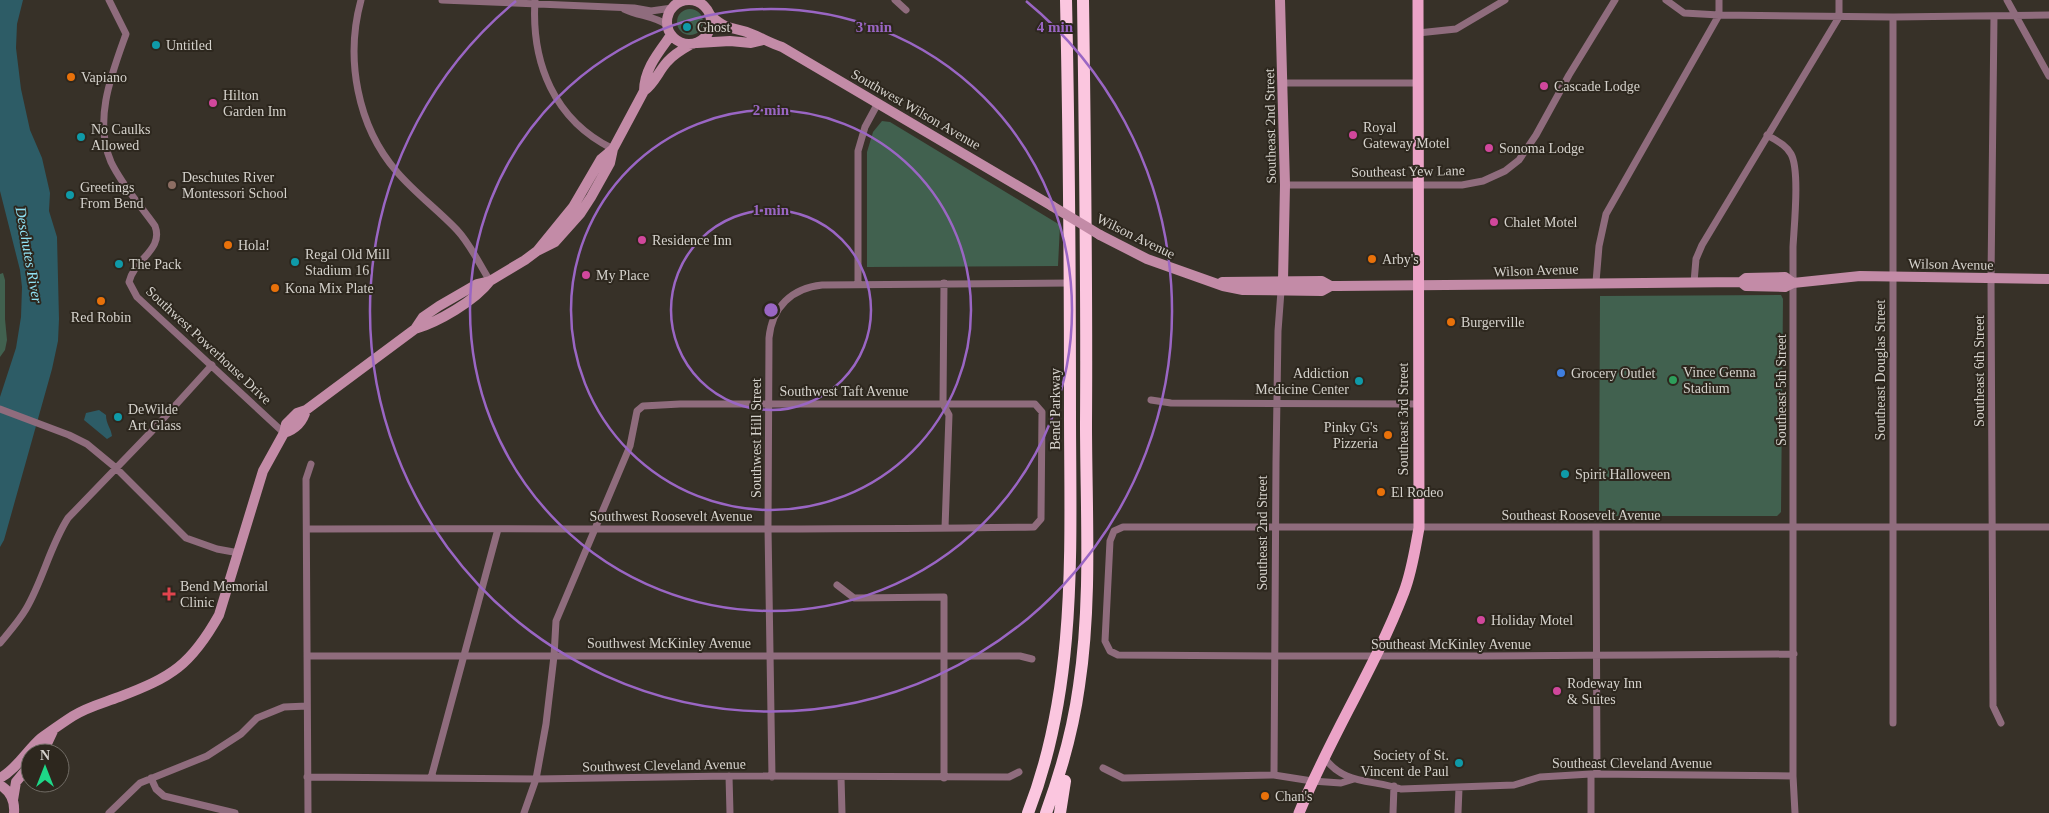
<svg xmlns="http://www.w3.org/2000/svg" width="2049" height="813" font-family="'Times New Roman',serif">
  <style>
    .green { fill: #41614f }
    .water { fill: #2d5c66 }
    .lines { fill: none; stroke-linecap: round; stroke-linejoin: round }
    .street { stroke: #8f6c7d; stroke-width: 7 }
    .secondary { stroke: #c38ba7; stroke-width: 10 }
    .primary { stroke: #eba3c7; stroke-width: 11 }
    .highway { stroke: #fbc6df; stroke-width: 12 }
    .secondary-bridge { stroke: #c38ba7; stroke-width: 10 }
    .ring { fill: none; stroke: #9a66c4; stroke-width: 2.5 }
    .culture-dot { fill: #0f9aa8; stroke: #2d271e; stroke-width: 2 }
    .food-dot { fill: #e8710a; stroke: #2d271e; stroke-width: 2 }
    .hotel-dot { fill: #d1479c; stroke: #2d271e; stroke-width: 2 }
    .education-dot { fill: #8d6e63; stroke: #2d271e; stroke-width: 2 }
    .shop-dot { fill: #3f7fe0; stroke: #2d271e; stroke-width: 2 }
    .leisure-dot { fill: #2e9e5b; stroke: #2d271e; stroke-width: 2 }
    .health-dot { fill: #e0444e; stroke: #2d271e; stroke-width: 2 }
    .labels { text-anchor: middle; stroke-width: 4; stroke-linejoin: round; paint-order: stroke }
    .poi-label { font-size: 14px; fill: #d5d2cc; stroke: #2d271e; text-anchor: start }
    .street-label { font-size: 14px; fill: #d5d2cc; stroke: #2d271e }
    .water-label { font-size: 15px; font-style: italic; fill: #8fe0f2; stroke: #2d271e }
    .centre { fill: #9a66c4; stroke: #2d271e; stroke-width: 2.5 }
    .ring-label { font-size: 15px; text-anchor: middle; font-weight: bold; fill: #9a66c4; stroke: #2d271e; stroke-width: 4; stroke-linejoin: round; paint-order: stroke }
  </style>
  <rect width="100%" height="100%" fill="#373128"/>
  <path class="green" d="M677 22a13 13 0 1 1 26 0a13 13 0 1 1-26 0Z
    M882,121L890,122L1060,225L1058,266L867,267V152L873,132Z
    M3,273L5,280V319L7,340L5,350L0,357V274Z
    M1781,295L1783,299L1781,512L1777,516H1599L1600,296Z"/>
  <path class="water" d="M0,0H23L17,24L16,48L21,89L30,130L42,158L50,193L49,211L57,237L59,319L58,341L52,369L4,540L0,547V397L16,348L21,317L22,287L20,270L0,191Z
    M99,410L106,415C106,424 111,428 112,436L107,439L84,420L86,413Z"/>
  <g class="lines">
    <path class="street" d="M109,0L126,34C112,73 93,120 111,162C122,185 140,205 155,226C164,250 134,259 129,282L137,297L284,433
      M361,0C345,58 357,126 397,172C415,193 438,210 457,230C471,245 479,264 490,281
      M442,0L634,8L651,11L672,8
      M535,0C531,63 554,120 613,149
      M895,0L906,10
      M1666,0L1684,13L1719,15L1893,17L2049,15
      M2007,0L2049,76
      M624,9C638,16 655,16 667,25
      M1994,16L1991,278L1993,706L2001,723
      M1893,17V723
      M1418,33L1456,29L1505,0
      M1283,83H1418
      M1767,135C1777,141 1786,145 1791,154C1800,170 1794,227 1793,247V776L1795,813
      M1285,185H1462L1483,181L1505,171L1519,160L1536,135L1569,75L1615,0
      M1596,282L1599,246L1606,214L1719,15V0
      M1694,282L1696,259L1702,245L1839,17V0
      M944,283L943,404L949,415L945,528
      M858,284V151L865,127L878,103
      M1151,400L1171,403L1418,404
      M0,409L69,435L87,444L116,468L186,538L217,549L239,553
      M1596,528L1597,774
      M307,529C550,528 792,531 1034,527L1041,519L1042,412L1035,404H680L643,406L637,411L630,446L556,621L554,656L546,724L536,779L524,813
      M837,585L854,598L944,597V778
      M0,643C9,632 19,621 26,609C43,580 50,546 68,518L152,431L212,365
      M1794,654C1568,656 1343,657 1118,655L1110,651L1105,641L1110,541L1114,531L1123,527H2049
      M307,656H1020L1032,659
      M1324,757C1343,785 1372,779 1401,789L1514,785L1540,777L1591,774L1793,776
      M1103,768L1123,778L1274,775L1312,781L1341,783L1354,779
      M1274,775L1276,462L1278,331L1281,291
      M729,776L730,813
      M307,777L536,779L729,776L1009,777L1019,772
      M772,777L768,528L769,338C772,307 792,288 822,285L1070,283
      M841,777L842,813
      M151,778L156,789L164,796L235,813
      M431,778L498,529
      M109,813L140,783L207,756L241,734L257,718L284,707L307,706
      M308,813L306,479L311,464
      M1393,813L1394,786
      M1458,813L1459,788
      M1591,813V774"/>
    <path class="secondary" d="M667 22a22 22 0 1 1 44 0a22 22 0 1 1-44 0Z
      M1280,0L1285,185L1283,281
      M711,16C729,32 733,26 752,34C762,38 770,43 782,47L1052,206
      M697,43L730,41L751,43L763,40
      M644,91C644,69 659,52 671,35
      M1100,235L1147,259L1223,286L1243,290L1322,291L1331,286H1338L1741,282L1746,278L1785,277L1793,283
      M538,250L573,207L601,159L613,149
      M1222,282L1322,281L1331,286
      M1741,282L1746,286L1785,287L1793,283L1860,276L2049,279
      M415,329C438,322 475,301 490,281
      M284,433C296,429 303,422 306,410
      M40,753L46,746L53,731
      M0,778C17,769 27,750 41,738C51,731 62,723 73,716C87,707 103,703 119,697C172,677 191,665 219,615L263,471L284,433L286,424L297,413L306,410L415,329L423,317L439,306L477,284L490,281L525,260L537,251L555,242L580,214L591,197L610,163L613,149L644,91C655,83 658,72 667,62C673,55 681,50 690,45
      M0,785C10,791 15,801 14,813
      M13,800L16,782L30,765"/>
    <path class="primary" d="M1299,813C1330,737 1375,668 1404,592C1412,571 1415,549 1419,528L1418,0"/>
    <path class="highway" d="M1028,813C1078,685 1070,546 1070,411C1070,274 1069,137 1066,0
      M1046,813C1061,772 1073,730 1079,686C1092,600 1086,510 1086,423C1087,282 1085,141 1083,0
      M1060,813L1065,781"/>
    <path class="secondary-bridge" d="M1052,206L1100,235"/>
  </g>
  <g class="ring">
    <circle cx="771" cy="310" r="100"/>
    <circle cx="771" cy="310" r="200"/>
    <circle cx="771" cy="310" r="301"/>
    <path d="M1026 1A401 401 0 1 1 516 1"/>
  </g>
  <g class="culture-dot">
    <circle cx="687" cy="27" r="5"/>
    <circle cx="156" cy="45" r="5"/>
    <circle cx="81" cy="137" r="5"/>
    <circle cx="70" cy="195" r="5"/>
    <circle cx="295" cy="262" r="5"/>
    <circle cx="119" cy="264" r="5"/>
    <circle cx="1359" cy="381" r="5"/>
    <circle cx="118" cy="417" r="5"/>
    <circle cx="1565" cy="474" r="5"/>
    <circle cx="1459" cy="763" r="5"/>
  </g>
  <g class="food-dot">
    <circle cx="71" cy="77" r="5"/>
    <circle cx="228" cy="245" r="5"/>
    <circle cx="1372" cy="259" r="5"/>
    <circle cx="275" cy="288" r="5"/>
    <circle cx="101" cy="301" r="5"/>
    <circle cx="1451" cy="322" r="5"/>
    <circle cx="1388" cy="435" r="5"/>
    <circle cx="1381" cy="492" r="5"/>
    <circle cx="1265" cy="796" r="5"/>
  </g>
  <g class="hotel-dot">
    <circle cx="1544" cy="86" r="5"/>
    <circle cx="213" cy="103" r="5"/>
    <circle cx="1353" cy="135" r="5"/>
    <circle cx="1489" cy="148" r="5"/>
    <circle cx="1494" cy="222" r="5"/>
    <circle cx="642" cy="240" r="5"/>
    <circle cx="586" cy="275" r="5"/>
    <circle cx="1481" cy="620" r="5"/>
    <circle cx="1557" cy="691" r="5"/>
  </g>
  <circle class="education-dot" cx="172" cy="185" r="5"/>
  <circle class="shop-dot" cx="1561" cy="373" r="5"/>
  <circle class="leisure-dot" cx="1673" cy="380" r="5"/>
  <path class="health-dot" d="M166.5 586.5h5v5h5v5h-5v5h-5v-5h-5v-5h5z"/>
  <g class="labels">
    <g class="poi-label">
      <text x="697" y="32">Ghost</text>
      <text x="166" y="50">Untitled</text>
      <text x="81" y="82">Vapiano</text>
      <text x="1554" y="91">Cascade Lodge</text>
      <text x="223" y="100">Hilton<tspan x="223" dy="16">Garden Inn</tspan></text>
      <text x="1363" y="132">Royal<tspan x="1363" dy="16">Gateway Motel</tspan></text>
      <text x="91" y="134">No Caulks<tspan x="91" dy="16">Allowed</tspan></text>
      <text x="1499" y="153">Sonoma Lodge</text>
      <text x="182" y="182">Deschutes River<tspan x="182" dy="16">Montessori School</tspan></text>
      <text x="80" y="192">Greetings<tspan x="80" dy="16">From Bend</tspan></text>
      <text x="1504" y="227">Chalet Motel</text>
      <text x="652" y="245">Residence Inn</text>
      <text x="238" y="250">Hola!</text>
      <text x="305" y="259">Regal Old Mill<tspan x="305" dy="16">Stadium 16</tspan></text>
      <text x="1382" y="264">Arby's</text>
      <text x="129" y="269">The Pack</text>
      <text x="596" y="280">My Place</text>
      <text x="285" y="293">Kona Mix Plate</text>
      <text x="101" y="322" text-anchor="middle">Red Robin</text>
      <text x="1461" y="327">Burgerville</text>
      <text x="1683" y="377">Vince Genna<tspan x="1683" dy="16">Stadium</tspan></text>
      <text x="1349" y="378" text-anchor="end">Addiction<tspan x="1349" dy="16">Medicine Center</tspan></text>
      <text x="1571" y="378">Grocery Outlet</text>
      <text x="128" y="414">DeWilde<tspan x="128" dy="16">Art Glass</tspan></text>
      <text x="1378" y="432" text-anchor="end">Pinky G's<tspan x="1378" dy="16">Pizzeria</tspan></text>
      <text x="1575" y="479">Spirit Halloween</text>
      <text x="1391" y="497">El Rodeo</text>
      <text x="180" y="591">Bend Memorial<tspan x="180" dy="16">Clinic</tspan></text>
      <text x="1491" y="625">Holiday Motel</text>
      <text x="1567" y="688">Rodeway Inn<tspan x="1567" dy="16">&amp; Suites</tspan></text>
      <text x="1449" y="760" text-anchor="end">Society of St.<tspan x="1449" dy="16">Vincent de Paul</tspan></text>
      <text x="1275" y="801">Chan's</text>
    </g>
    <g class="street-label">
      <text transform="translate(916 109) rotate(30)" y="5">Southwest Wilson Avenue</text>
      <text transform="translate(1270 126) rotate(-91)" y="5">Southeast 2nd Street</text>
      <text transform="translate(1408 171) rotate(-1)" y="5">Southeast Yew Lane</text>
      <text transform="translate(1136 236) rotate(26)" y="5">Wilson Avenue</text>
      <text transform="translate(1951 264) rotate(1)" y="5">Wilson Avenue</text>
      <text transform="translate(1536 270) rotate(-2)" y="5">Wilson Avenue</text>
      <text transform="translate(209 345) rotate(43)" y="5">Southwest Powerhouse Drive</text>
      <text transform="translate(1880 370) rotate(-90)" y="5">Southeast Douglas Street</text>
      <text transform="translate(1979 371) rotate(-90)" y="5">Southeast 6th Street</text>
      <text transform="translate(1781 390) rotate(-90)" y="5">Southeast 5th Street</text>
      <text x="844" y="396">Southwest Taft Avenue</text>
      <text transform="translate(1055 409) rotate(-90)" y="5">Bend Parkway</text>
      <text transform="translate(1403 419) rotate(-90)" y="5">Southeast 3rd Street</text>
      <text transform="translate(756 438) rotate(-90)" y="5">Southwest Hill Street</text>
      <text x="1581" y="520">Southeast Roosevelt Avenue</text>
      <text x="671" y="521">Southwest Roosevelt Avenue</text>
      <text transform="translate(1262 533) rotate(-90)" y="5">Southeast 2nd Street</text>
      <text x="669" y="648">Southwest McKinley Avenue</text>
      <text x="1451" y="649">Southeast McKinley Avenue</text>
      <text x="1632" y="768">Southeast Cleveland Avenue</text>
      <text transform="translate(664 765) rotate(-1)" y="5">Southwest Cleveland Avenue</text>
    </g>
    <g class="water-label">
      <text transform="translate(29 255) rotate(80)" y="5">Deschutes River</text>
    </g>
  </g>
  <circle cx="771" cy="310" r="8" class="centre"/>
  <g class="ring-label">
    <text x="1055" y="32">4 min</text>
    <text x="874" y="32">3 min</text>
    <text x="771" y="115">2 min</text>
    <text x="771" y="215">1 min</text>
  </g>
  <g transform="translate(45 768)"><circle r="24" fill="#2d271e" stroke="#706b64"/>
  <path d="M0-4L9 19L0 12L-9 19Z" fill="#1ed888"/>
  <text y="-8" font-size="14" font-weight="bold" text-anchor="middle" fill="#d5d2cc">N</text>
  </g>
</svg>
